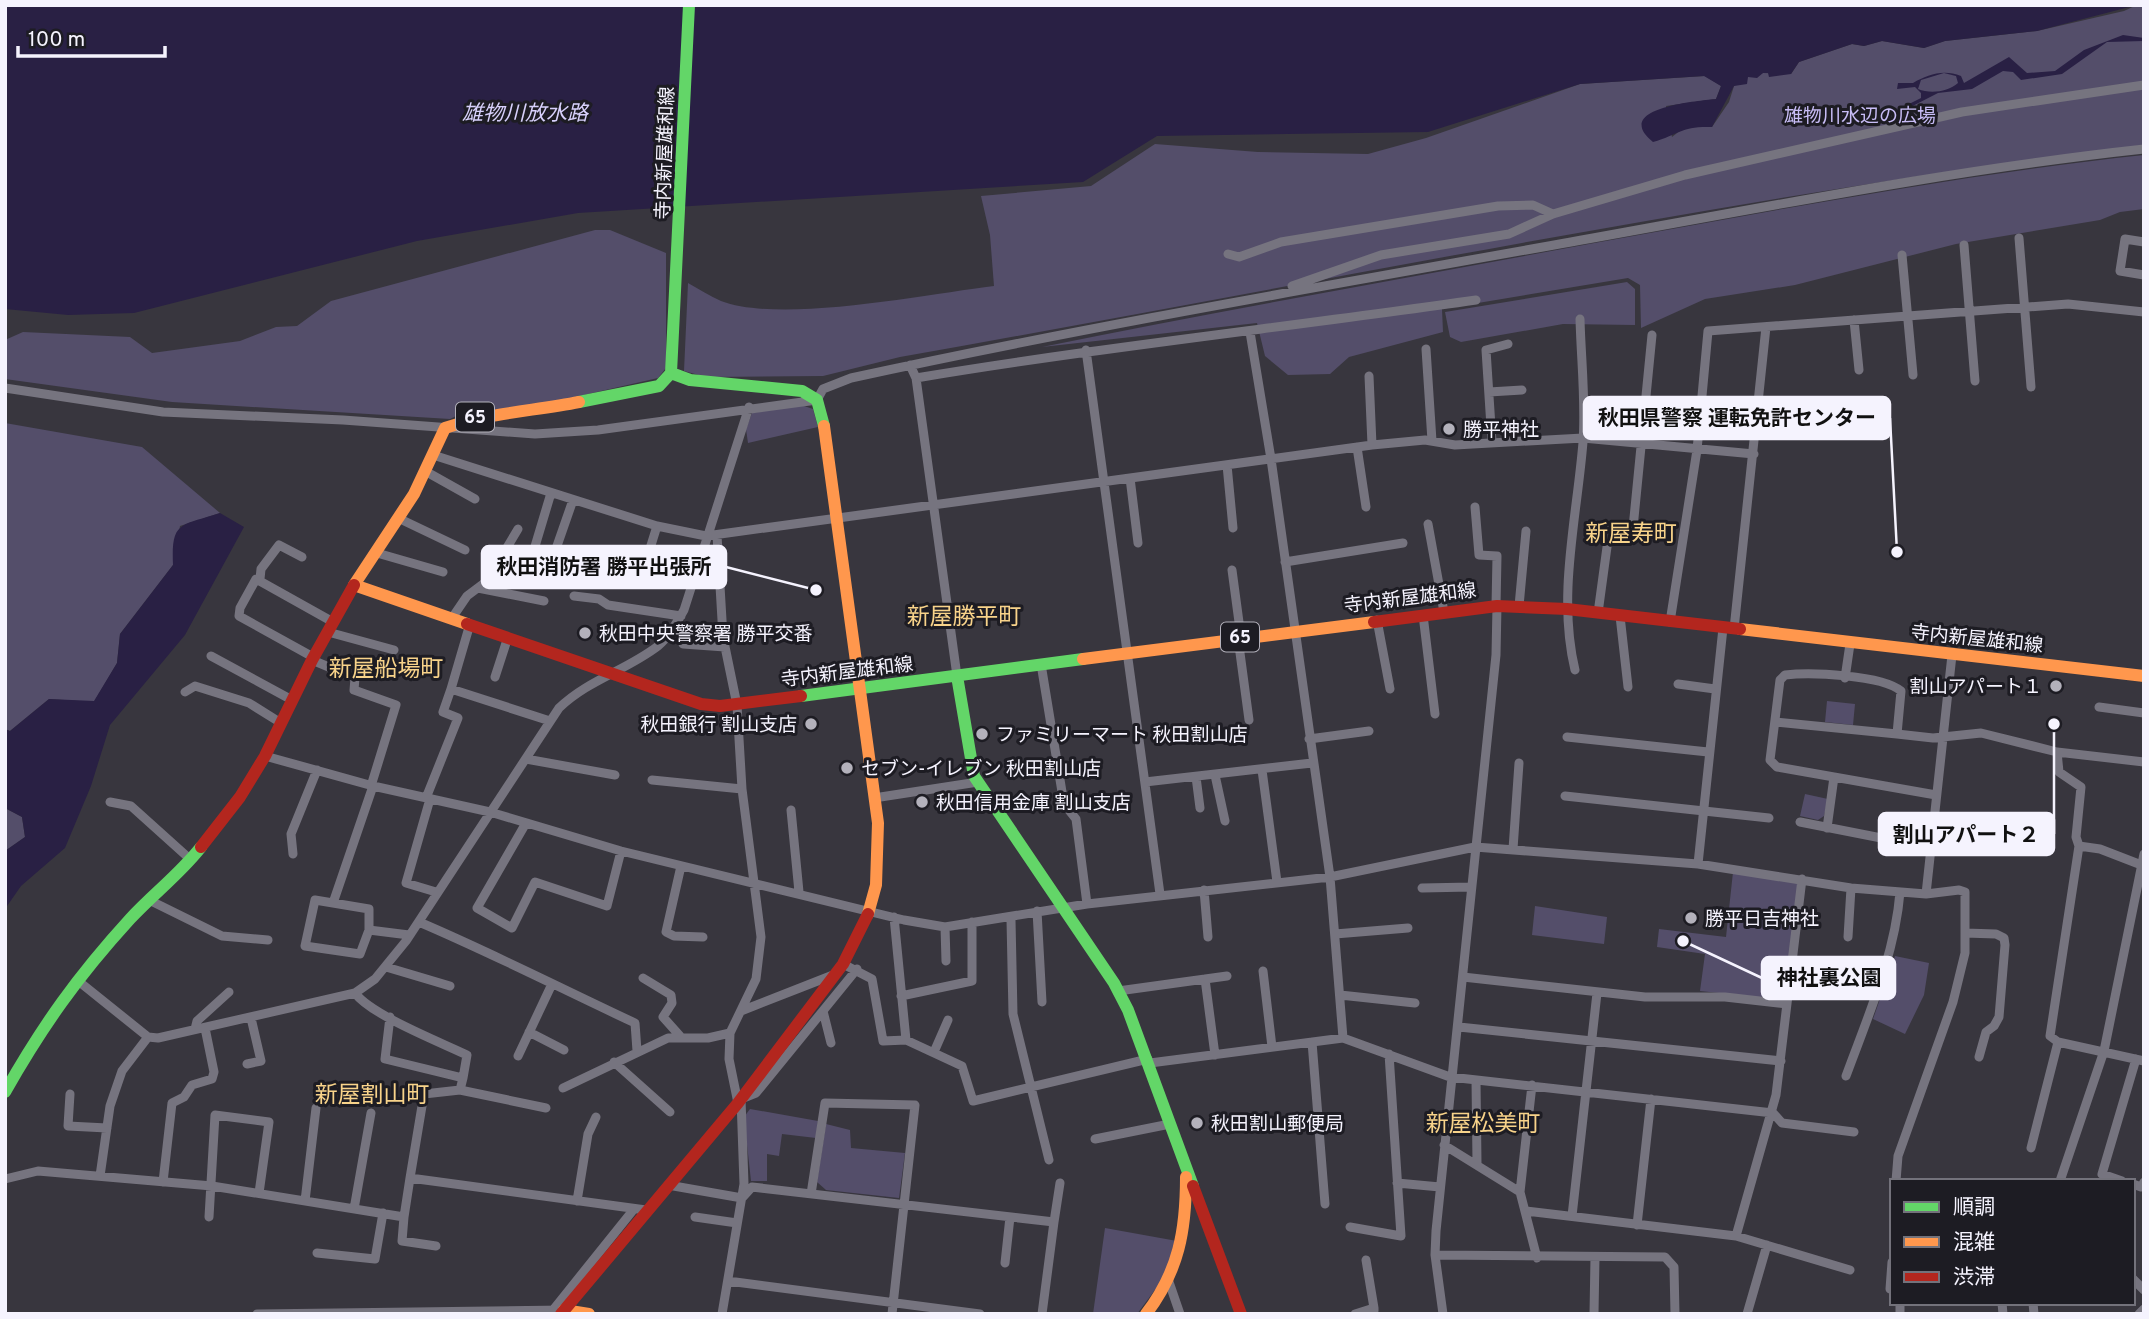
<svg xmlns="http://www.w3.org/2000/svg" width="2149" height="1319" font-family="Overpass,'Noto Sans JP',sans-serif">
  <style>
    .green { fill: #544e6a }
    .water { fill: #292044; fill-rule: evenodd }
    .lines { fill: none; stroke-linecap: round; stroke-linejoin: round }
    .street { stroke: #76747f; stroke-width: 9 }
    .fast { stroke: #63d668; stroke-width: 12 }
    .slow { stroke: #ff974d; stroke-width: 12 }
    .jam { stroke: #b3261e; stroke-width: 12 }
    .poi-dot { fill: #b3b1bb; stroke: #1d1c23; stroke-width: 2.5 }
    .labels { text-anchor: middle; stroke-width: 6; stroke-linejoin: round; paint-order: stroke }
    .shield { fill: #1d1c23; stroke: #b4b2bc; stroke-width: 2 }
    .shield-label { font-size: 18px; font-weight: bold; fill: #f5f3fe }
    .park-label { font-size: 19px; fill: #c8bdf6; stroke: #1d1c23 }
    .street-label { font-size: 19px; fill: #f5f3fe; stroke: #1d1c23 }
    .poi-label { font-size: 19px; fill: #f5f3fe; stroke: #1d1c23; text-anchor: start }
    .water-label { font-size: 21px; font-style: italic; fill: #d7d0fb; stroke: #1d1c23 }
    .quarter-label { font-size: 23px; fill: #f8d38a; stroke: #1d1c23 }
    .leader { fill: none; stroke: #f5f3fe; stroke-width: 2.5 }
    .callout-dot { fill: #f5f3fe; stroke: #1d1c23; stroke-width: 2.5 }
    .callout { fill: #f5f3fe; stroke: #f5f3fe; stroke-width: 2.5 }
    .callout-label { font-size: 21px; text-anchor: middle; font-weight: bold; fill: #111 }
  </style>
  <rect width="100%" height="100%" fill="#38363e"/>
  <path class="green" d="M2137,5H2144V145C1726,197 1314,284 900,357L823,376L706,377L684,371L688,283C699,289 710,296 721,301C781,324 927,294 994,286L990,235L981,196L1091,186L1155,144L1258,152L1368,154L1426,138L1580,84L1705,76L1721,86L1716,99L1666,106L1672,137L1686,126L1712,127L1729,102L1734,86L1747,77L1763,73L1791,74L1799,62L1852,44L1864,46L1882,41L1924,48L1945,41L2037,31L2124,11Z
    M2144,155V209L2120,212L2100,220L1956,244L1795,285L1705,299L1641,328L1640,285L1628,278L1442,309L1443,332L1349,357L1330,374L1288,375L1265,356L1257,323L1042,347C1224,310 1406,278 1589,244C1773,211 1957,175 2144,155Z
    M595,230H610L666,253V368L658,378L518,410L472,408L450,419L172,402L5,379V340L23,332L130,337L152,353L240,341L276,327L297,326L331,301Z
    M1627,282L1635,289V325L1563,324L1461,342L1450,337L1445,312Z
    M801,405L813,409L818,427L748,443L746,429L752,413Z
    M5,423L142,447L220,513L180,526L173,565L120,634L117,663L94,702L49,699L10,731L5,729Z
    M1827,701L1855,704L1853,725L1825,722Z
    M1805,794L1828,799L1824,816L1818,820L1800,816Z
    M5,808L22,817L25,837L5,851Z
    M1733,872L1799,881L1784,1000L1700,991L1705,954L1657,947L1659,929L1726,937Z
    M1535,906L1607,917L1604,944L1532,935Z
    M1895,956L1929,963L1924,995L1905,1034L1873,1019Z
    M750,1109L818,1121L816,1138L782,1134L779,1156L767,1154V1181H751L744,1117Z
    M826,1124L850,1130L851,1148L905,1153L899,1198L826,1190L817,1182Z
    M1105,1228L1177,1241L1169,1271L1137,1314H1093Z"/>
  <path class="water" d="M5,5H2137L2037,31L1945,41L1924,48L1882,41L1864,46L1852,44L1799,62L1791,74L1769,77L1768,73H1763L1757,78L1748,77L1747,84L1734,86L1712,127C1681,126 1680,134 1653,142C1611,108 1697,101 1716,99L1721,86L1704,76L1580,84L1428,132L1157,136L1083,182L578,213L417,241L134,313L68,315L5,309Z
    M2123,35L2144,38V41L2107,42L2062,74L2021,80L2013,72L2003,71L1972,89L1938,93L1899,113L1843,125L1835,123L1838,119L1895,111L1921,98V93L1915,87L1897,89L1898,83H1913C1928,74 1944,69 1961,76L1964,83L2009,57L2027,73L2055,71L2084,50ZM1944,73L1956,76L1958,83C1948,92 1930,94 1918,89L1921,80Z
    M220,513L244,527L185,635L110,725L91,786L65,848L21,886L5,909V851L25,837L22,817L5,808V729L10,731L49,699L94,701L117,663L120,634L173,565C171,520 181,526 220,513Z"/>
  <g class="lines">
    <path class="street" d="M2019,238L2031,387
      M2144,242L2125,239L2120,271L2144,275
      M1964,245L1975,381
      M1228,254L1239,257L1281,242L1498,206L1533,205L1553,214
      M1902,255L1913,375
      M1292,286L1381,255L1509,234L1553,214L1685,175L1962,112L2144,85
      M1854,320L1859,370
      M1250,332L1271,459L1330,877L1343,1038
      M1426,349L1432,441
      M1086,350L1160,894
      M910,365L916,378L957,676
      M1369,376L1372,445
      M916,378C1102,347 1289,327 1476,300
      M5,388L163,412L343,420L535,434L598,430L817,400L823,389L851,378C1090,326 1331,285 1571,242C1761,208 1951,170 2144,149
      M1489,392L1522,390
      M1492,442L1486,350L1508,344
      M1357,447L1366,507
      M433,455L657,526L706,536L1372,445L1425,440L1455,445L1583,438L1754,454
      M1227,465L1233,528
      M425,471L475,499
      M1130,478L1138,543
      M1475,507L1479,555L1497,556L1496,606
      M398,518L465,550
      M1428,524L1444,612
      M1633,528L1652,335
      M717,535L723,637L737,705L742,789L761,937L756,979L730,1033L729,1059L738,1103
      M377,553L443,572
      M1285,562L1403,543
      M530,563L551,493
      M550,566L573,500
      M1232,570L1241,637
      M619,574L637,576L643,571L657,526
      M260,579L261,569L279,545L302,557
      M478,588L544,601
      M574,596L599,599L608,605L681,616
      M1519,606L1526,531
      M1598,613L1610,525
      M1423,615L1435,714
      M1620,616L1628,687
      M452,618L467,596L487,581L518,529
      M1377,620L1390,689
      M1670,622L1697,450L1708,331L2068,304L2144,312
      M470,624L451,689L550,721
      M1734,629L1766,327
      M328,632L394,650
      M1238,638L1249,720
      M683,644L725,647
      M211,656L292,700
      M313,657L239,616L240,608L256,579L333,622
      M312,660L355,678L354,690L396,705L371,786
      M1041,664L1064,804L1076,819L1087,904
      M1575,670C1557,596 1577,517 1583,442C1586,402 1581,359 1580,319
      M495,677L508,637
      M1845,678L1850,644
      M1678,684L1715,689
      M185,692L195,686L249,703L281,723
      M2099,707L2144,713
      M1775,722L1897,734
      M1567,737L1708,752
      M1309,739L1369,731
      M2057,752L2059,772L2081,787L2076,837L2079,846
      M265,756L373,786L490,812L621,851L904,920L945,927L1087,904L1330,877L1475,847L1698,864L1851,888L1926,894L1952,655
      M526,759L615,775
      M1262,770L1277,882
      M1215,775L1225,821
      M1196,777L1200,808
      M1834,777L1936,795
      M652,780L742,789
      M1145,782L1312,763
      M1565,796L1769,818
      M426,798L458,718L443,712L451,689
      M874,798L978,782
      M430,799L406,883L436,892
      M110,802L131,806L191,860
      M791,810L799,892
      M1800,822L1932,848
      M526,823L477,908L512,928L535,882L607,906L621,851
      M1827,828L1834,777L1777,767L1770,760L1780,680L1785,675C1811,672 1882,675 1901,691L1897,734L1933,738L1981,733L2057,752L2144,762
      M1513,849L1519,763
      M293,854L291,834L317,770
      M1698,864L1723,628
      M681,866L666,932L674,936L703,937
      M1422,888L1471,887
      M1204,890L1208,937
      M151,901L222,936L268,940
      M333,903L373,786
      M1037,911L1042,1002
      M894,917L906,1040
      M1011,920L1013,1014L1049,1160
      M419,922C492,953 562,989 635,1023L637,1051
      M945,927L946,961
      M369,930V909L315,900L305,946L360,954L369,930L409,935
      M1965,933L1996,934L2004,938L2005,945L1999,1017L1994,1026L1986,1032L1979,1057
      M1335,934L1408,928
      M1848,937L1851,888
      M843,964L872,979L883,1041L906,1040L962,1066L973,1101L1148,1059
      M386,967L450,986
      M1263,971L1272,1047
      M1463,977L1645,997H1725L1787,1004
      M643,978L671,995L672,1003L663,1017L680,1036
      M1205,979L1215,1055
      M77,980L148,1037L158,1038L355,993L375,979L406,941L559,708C588,680 627,670 658,646C669,637 677,622 684,610L749,407
      M1118,991L1227,976
      M355,993C371,1015 440,1042 467,1055L463,1078L385,1059L390,1017
      M1340,995L1415,1003
      M901,996L972,981V922
      M741,1011L833,975
      M823,1011L831,1043
      M1459,1027L1781,1061
      M195,1029L197,1021L229,992
      M529,1032L564,1050
      M1312,1042L1325,1204
      M2058,1042L2050,1036L2079,846L2100,849L2144,866
      M934,1052L948,1020
      M518,1056L552,984
      M614,1062L670,1112
      M1150,1063L1343,1038L1450,1077L1773,1113L1782,1123L1854,1132
      M247,1064L261,1061L251,1018
      M1846,1076C1868,1016 1895,955 1900,892
      M1476,1080L1477,1163
      M563,1088L668,1038H708L730,1033
      M460,1090L546,1108
      M70,1094L68,1126L107,1128
      M1095,1139L1170,1124
      M1444,1145L1520,1192L1537,1258
      M2031,1148L2058,1042L2144,1061
      M100,1176L110,1106L122,1071L148,1037
      M410,1178L424,1094L460,1090L463,1078
      M5,1179L38,1171L212,1186L404,1217L410,1178L646,1210
      M1896,1181L1898,1156L1953,1002L1965,953V892L1959,890L1926,894
      M2060,1181L2104,1051L2144,854
      M2122,1181L2102,1174L2136,1059
      M163,1182L172,1103L184,1097L192,1085L212,1079L214,1072L205,1028
      M1397,1183L1440,1187
      M2133,1184L2141,1187L2144,1182
      M668,1185L742,1198L752,1187L1054,1222L1042,1314
      M1520,1192L1532,1085
      M811,1194L825,1103L915,1105L892,1314
      M305,1201L316,1108
      M577,1201L588,1134L596,1117
      M354,1209L371,1113
      M1526,1211L1736,1236L1776,1095L1802,879
      M1572,1216L1597,993
      M209,1217L215,1115L269,1122L259,1193
      M404,1217L402,1241L436,1246
      M695,1217L737,1223
      M1054,1222L1060,1183
      M1637,1225L1651,1099
      M1350,1227L1401,1236L1389,1054
      M1736,1236L1850,1270
      M317,1253L375,1259L383,1213
      M1435,1255L1665,1257L1674,1267L1675,1314
      M1366,1260L1374,1308
      M1005,1263L1010,1217
      M2133,1279L2144,1290
      M728,1281L980,1314
      M1169,1282L1180,1314
      M1890,1289L1892,1262
      M1900,1303V1314
      M2002,1303L2003,1314
      M2033,1303L2034,1314
      M553,1310L634,1209
      M257,1314L564,1310
      M722,1314L744,1184L741,1099L756,1093L857,969
      M1355,1314L1374,1308V1311
      M1443,1314L1435,1255L1436,1231L1496,655L1497,606
      M1594,1314L1595,1257
      M1747,1314L1767,1245
      M2139,1314L2144,1309"/>
    <path class="fast" d="M671,373L690,380L802,391L817,400L824,426
      M579,402L659,386L671,373L689,5
      M957,676L974,776L1114,983L1128,1010L1193,1186
      M801,696L1083,659
      M5,1092C43,1025 78,976 130,919C153,894 180,874 201,847"/>
    <path class="slow" d="M824,426L878,823L876,885L868,914
      M467,624L354,585L414,494L445,428C488,413 534,411 579,402
      M1740,629L2144,676
      M1083,659L1374,622
      M564,1310L589,1314
      M1146,1314C1179,1271 1186,1230 1186,1177"/>
    <path class="jam" d="M1374,622L1497,606L1567,609L1740,629
      M467,624L701,704L720,706L801,696
      M201,847L240,797L265,756L312,660L354,585
      M1193,1186L1241,1314
      M561,1314L738,1103L843,964L868,914"/>
  </g>
  <g class="poi-dot">
    <circle cx="1449" cy="429" r="7"/>
    <circle cx="585" cy="633" r="7"/>
    <circle cx="2056" cy="686" r="7"/>
    <circle cx="811" cy="724" r="7"/>
    <circle cx="982" cy="734" r="7"/>
    <circle cx="847" cy="768" r="7"/>
    <circle cx="922" cy="802" r="7"/>
    <circle cx="1691" cy="918" r="7"/>
    <circle cx="1197" cy="1123" r="7"/>
  </g>
  <g class="labels">
    <g class="shield">
      <rect x="456" y="402.5" width="38" height="29" rx="5"/>
      <rect x="1221" y="622.5" width="38" height="29" rx="5"/>
    </g>
    <g class="shield-label">
      <text x="475" y="423">65</text>
      <text x="1240" y="643">65</text>
    </g>
    <g class="park-label">
      <text x="1860" y="122">雄物川水辺の広場</text>
    </g>
    <g class="street-label">
      <text transform="translate(664 153) rotate(-88)" y="7">寺内新屋雄和線</text>
      <text transform="translate(1410 597) rotate(-7)" y="7">寺内新屋雄和線</text>
      <text transform="translate(1977 638) rotate(6)" y="7">寺内新屋雄和線</text>
      <text transform="translate(847 671) rotate(-7)" y="7">寺内新屋雄和線</text>
    </g>
    <g class="poi-label">
      <text x="1463" y="436">勝平神社</text>
      <text x="599" y="640">秋田中央警察署 勝平交番</text>
      <text x="2042" y="693" text-anchor="end">割山アパート１</text>
      <text x="797" y="731" text-anchor="end">秋田銀行 割山支店</text>
      <text x="996" y="741">ファミリーマート 秋田割山店</text>
      <text x="861" y="775">セブン-イレブン 秋田割山店</text>
      <text x="936" y="809">秋田信用金庫 割山支店</text>
      <text x="1705" y="925">勝平日吉神社</text>
      <text x="1211" y="1130">秋田割山郵便局</text>
    </g>
    <g class="water-label">
      <text x="525" y="120">雄物川放水路</text>
    </g>
    <g class="quarter-label">
      <text x="1631" y="541">新屋寿町</text>
      <text x="964" y="624">新屋勝平町</text>
      <text x="386" y="676">新屋船場町</text>
      <text x="372" y="1102">新屋割山町</text>
      <text x="1483" y="1131">新屋松美町</text>
    </g>
  </g>
  <path class="leader" d="M1897 552L1890 418M816 590L726 567M2054 724L2054 834M1683 941L1762 978"/>
  <g class="callout-dot">
    <circle cx="1897" cy="552" r="7"/>
    <circle cx="816" cy="590" r="7"/>
    <circle cx="2054" cy="724" r="7"/>
    <circle cx="1683" cy="941" r="7"/>
  </g>
  <g class="callout">
    <rect x="1584" y="397" width="306" height="42" rx="7"/>
    <rect x="482" y="546" width="244" height="42" rx="7"/>
    <rect x="1879" y="813" width="175" height="42" rx="7"/>
    <rect x="1762" y="957" width="133" height="42" rx="7"/>
  </g>
  <g class="callout-label">
    <text x="1737" y="425">秋田県警察 運転免許センター</text>
    <text x="604" y="574">秋田消防署 勝平出張所</text>
    <text x="1966" y="842">割山アパート２</text>
    <text x="1829" y="985">神社裏公園</text>
  </g>
  <rect width="2149" height="1319" fill="none" stroke="#f5f3fe" stroke-width="14"/>
  <rect x="1890" y="1179" width="245" height="126" fill="#1d1c23" stroke="#73727b" stroke-width="2"/>
  <rect x="1904" y="1202" width="35" height="10" fill="#63d668" stroke="#73727b" stroke-width="2"/>
  <text x="1953" y="1214" font-size="21" fill="#f5f3fe">順調</text>
  <rect x="1904" y="1237" width="35" height="10" fill="#ff974d" stroke="#73727b" stroke-width="2"/>
  <text x="1953" y="1249" font-size="21" fill="#f5f3fe">混雑</text>
  <rect x="1904" y="1272" width="35" height="10" fill="#b3261e" stroke="#73727b" stroke-width="2"/>
  <text x="1953" y="1284" font-size="21" fill="#f5f3fe">渋滞</text>
  <path d="M18 46v10h147v-10" fill="none" stroke="#f5f3fe" stroke-width="3.5"/>
  <text x="28" y="46" font-size="21" fill="#f5f3fe" stroke="#1d1c23" stroke-width="5" paint-order="stroke">100 m</text>
</svg>
